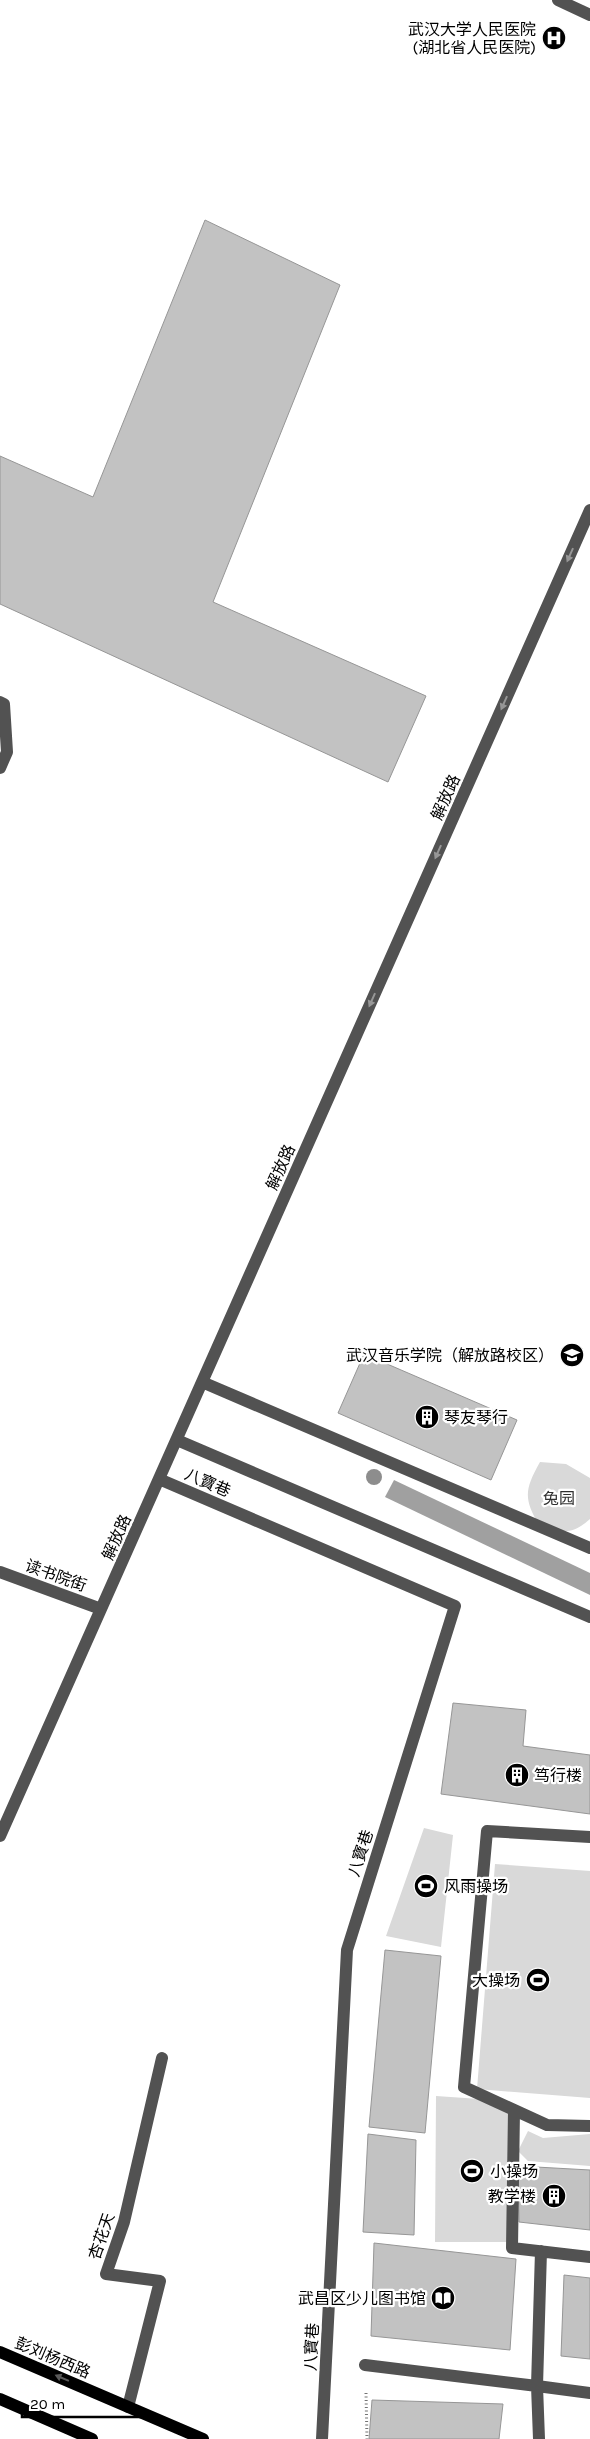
<svg xmlns="http://www.w3.org/2000/svg" width="590" height="2439" font-family="Karla,'Noto Sans SC',sans-serif">
  <style>
    .green { fill: #d9d9d9 }
    .water { fill: #a0a0a0 }
    .building { fill: #c2c2c2; stroke: #969696 }
    .lines { fill: none; stroke-linecap: round; stroke-linejoin: round }
    .path { stroke: #747474; stroke-width: 3; stroke-dasharray: 1 2.5; stroke-linecap: butt }
    .minor { stroke: #525252; stroke-width: 12 }
    .major { stroke: #000; stroke-width: 12 }
    .tree { fill: #8d8d8d }
    .oneway { fill: #979797 }
    .oneway2 { fill: #595959 }
    .labels { text-anchor: middle; stroke-width: 4.5; stroke-linejoin: round; paint-order: stroke }
    .poi-label { font-size: 16px; fill: #000; stroke: #fff; text-anchor: end }
    .street-label { font-size: 16px; fill: #000; stroke: #fff }
    .park-label { font-size: 16px; fill: #303030; stroke: #fff }
  </style>
  <rect width="100%" height="100%" fill="#fff"/>
  <path class="green" d="M540,1462L566,1464L590,1478V1519C571,1536 562,1532 539,1525C523,1498 525,1489 540,1462Z
    M424,1828L453,1835L441,1947L386,1936Z
    M495,1864L590,1871V2098L477,2089Z
    M436,2096L509,2101L507,2242H435Z
    M528,2131L543,2138L590,2134V2166L528,2161L518,2151Z"/>
  <path class="water" d="M394,1480L590,1573V1595L385,1497Z"/>
  <path class="building" d="M205,220L340,285L213,602L426,696L388,782L0,604V456L93,497Z
    M364,1354L517,1420L491,1480L338,1413Z
    M453,1703L526,1710L523,1746L590,1755V1814L441,1794Z
    M385,1950L441,1956L425,2133L369,2127Z
    M368,2134L416,2140L414,2235L363,2232Z
    M518,2166L590,2170V2230L519,2222Z
    M374,2243L516,2259L510,2350L371,2336Z
    M564,2275L590,2278V2359L561,2356Z
    M372,2400L503,2404L499,2439H369Z"/>
  <g class="lines">
    <path class="path" d="M366,2393L367,2439"/>
    <path class="minor" d="M558,0L590,15
      M0,702L4,704L7,752L0,768
      M202,1382L590,1548
      M177,1440L590,1617
      M159,1479L455,1606L347,1950L322,2439
      M0,1572L101,1609
      M0,1836L590,510
      M590,1837L487,1831L464,2087L547,2125L590,2126
      M514,2110L512,2248L590,2257
      M541,2251L537,2386L590,2393
      M365,2365L537,2386L539,2439
      M128,2407L160,2281L106,2274L124,2222L162,2058"/>
    <path class="major" d="M0,2352L203,2439
      M0,2399L92,2439"/>
  </g>
  <circle class="tree" cx="374" cy="1477" r="8"/>
  <defs><path id="oneway-solid" d="M-6-.8H1V-3.2L6.5 0L1 3.2V.8H-6Z" transform="scale(1.25)"/></defs>
  <g class="oneway">
    <use href="#oneway-solid" transform="translate(570 555) rotate(114)"/>
    <use href="#oneway-solid" transform="translate(504 703) rotate(114)"/>
    <use href="#oneway-solid" transform="translate(438 852) rotate(114)"/>
    <use href="#oneway-solid" transform="translate(372 1000) rotate(114)"/>
  </g>
  <use class="oneway2" href="#oneway-solid" transform="translate(62 2378) rotate(-157)"/>
  <defs>
    <g id="hospital-disc" transform="scale(1.25)"><circle r="9.5" fill="#000" stroke="#fff"/><path d="M-5-5h3v3.5h4V-5h3V5h-3V1.5h-4V5h-3Z" fill="#fff"/></g>
    <g id="university-disc" transform="scale(1.25)"><circle r="9.5" fill="#000" stroke="#fff"/><path d="M0-5L7-2L0 1L-7-2ZM-4 1L0 2.5L4 1V4Q0 6-4 4Z" fill="#fff"/></g>
    <g id="building-disc" transform="scale(1.25)"><circle r="9.5" fill="#000" stroke="#fff"/><path d="M-4-6H4V6H1V3H-1V6H-4ZM-2.5-4.3h1.7v1.8h-1.7ZM.8-4.3h1.7v1.8H.8ZM-2.5-1h1.7V.8h-1.7ZM.8-1h1.7V.8H.8Z" fill="#fff"/></g>
    <g id="stadium-disc" transform="scale(1.25)"><circle r="9.5" fill="#000" stroke="#fff"/><path d="M0-5a6.5 5 0 1 0 0 10a6.5 5 0 1 0 0-10ZM-3.5-1.8h7v3.6h-7Z" fill="#fff"/></g>
    <g id="library-disc" transform="scale(1.25)"><circle r="9.5" fill="#000" stroke="#fff"/><path d="M-6-4Q-3-5.5-.7-3.5V5Q-3 3-6 4ZM6-4Q3-5.5 .7-3.5V5Q3 3 6 4Z" fill="#fff"/></g>
  </defs>
  <g fill-rule="evenodd">
    <use href="#hospital-disc" x="554" y="38"/>
    <use href="#university-disc" x="572" y="1355"/>
    <use href="#building-disc" x="427" y="1417"/>
    <use href="#building-disc" x="517" y="1775"/>
    <use href="#stadium-disc" x="426" y="1886"/>
    <use href="#stadium-disc" x="538" y="1980"/>
    <use href="#stadium-disc" x="472" y="2171"/>
    <use href="#building-disc" x="554" y="2196"/>
    <use href="#library-disc" x="443" y="2298"/>
  </g>
  <g class="labels">
    <g class="poi-label">
      <text x="536" y="35">武汉大学人民医院<tspan x="536" dy="18">(湖北省人民医院)</tspan></text>
      <text x="554" y="1361">武汉音乐学院（解放路校区）</text>
      <text x="444" y="1423" text-anchor="start">琴友琴行</text>
      <text x="534" y="1781" text-anchor="start">笃行楼</text>
      <text x="444" y="1892" text-anchor="start">风雨操场</text>
      <text x="520" y="1986">大操场</text>
      <text x="490" y="2177" text-anchor="start">小操场</text>
      <text x="536" y="2202">教学楼</text>
      <text x="426" y="2304">武昌区少儿图书馆</text>
    </g>
    <g class="street-label">
      <text transform="translate(445 797) rotate(-66)" y="6">解放路</text>
      <text transform="translate(280 1167) rotate(-66)" y="6">解放路</text>
      <text transform="translate(208 1482) rotate(23)" y="6">八寶巷</text>
      <text transform="translate(116 1537) rotate(-66)" y="6">解放路</text>
      <text transform="translate(56 1575) rotate(20)" y="6">读书院街</text>
      <text transform="translate(360 1853) rotate(-72)" y="6">八寶巷</text>
      <text transform="translate(101 2236) rotate(-71)" y="6">杏花天</text>
      <text transform="translate(311 2347) rotate(-87)" y="6">八寶巷</text>
      <text transform="translate(53 2357) rotate(23)" y="6">彭刘杨西路</text>
    </g>
    <g class="park-label">
      <text x="559" y="1504">兔园</text>
    </g>
  </g>
  <path d="M22 2409v8h118v-8" fill="none" stroke="#000000" stroke-width="2.5"/>
  <text x="30" y="2409" font-size="15" fill="#000000" stroke="#ffffff" stroke-width="4" paint-order="stroke">20 m</text>
</svg>
